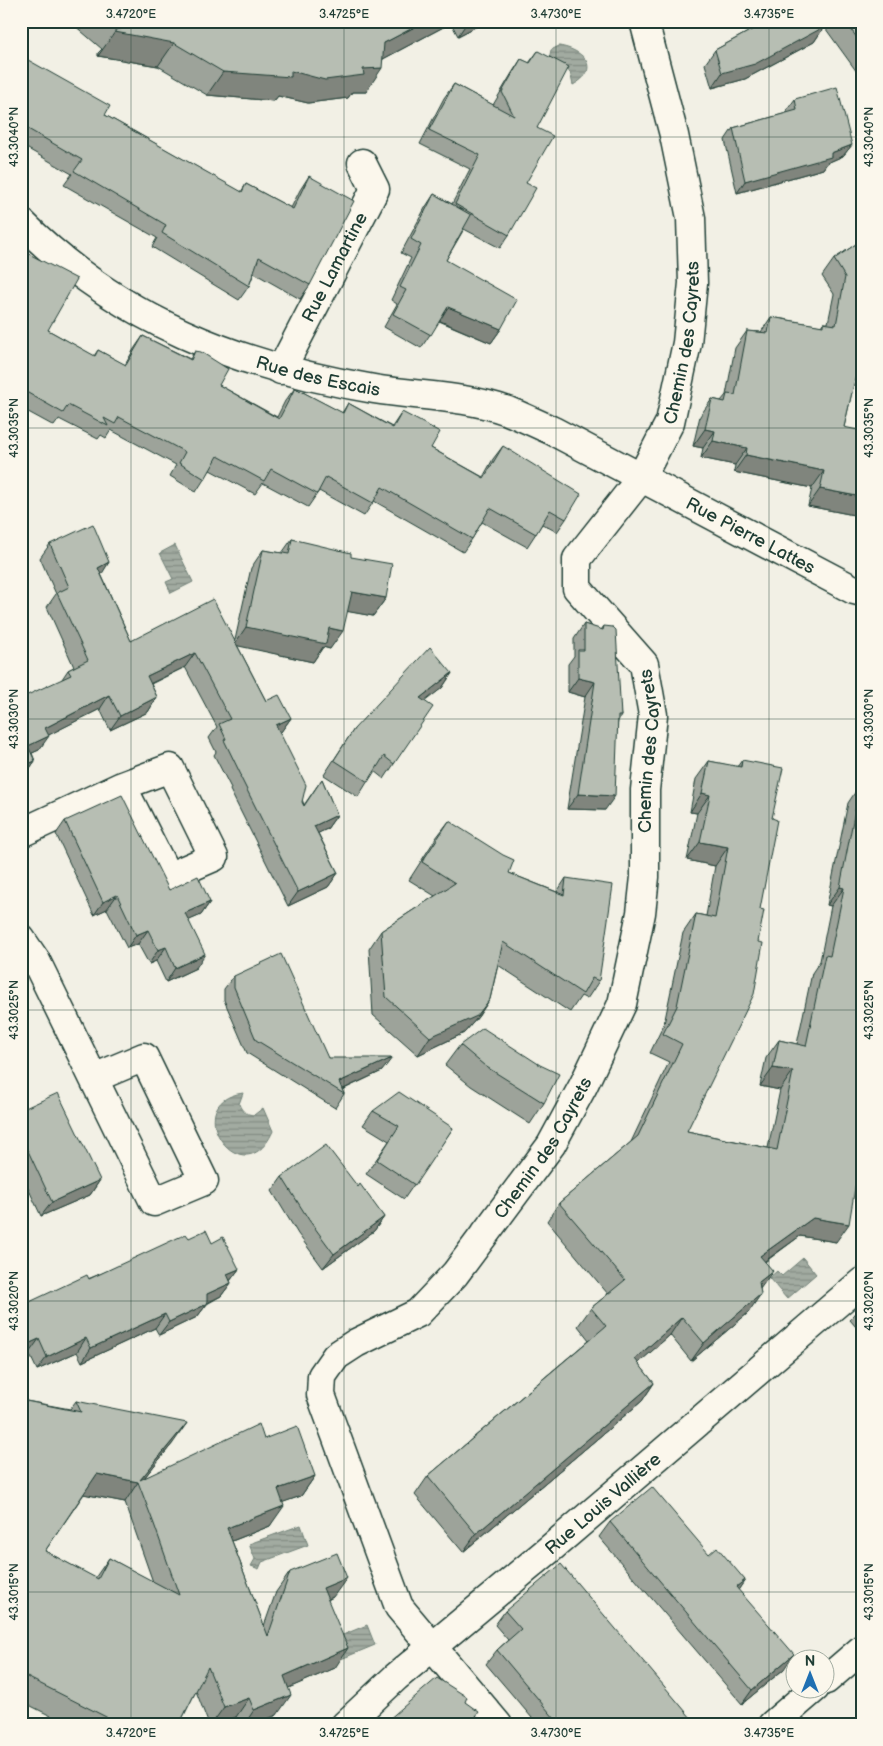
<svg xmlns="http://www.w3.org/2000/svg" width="883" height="1746" font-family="'Balsamiq Sans',sans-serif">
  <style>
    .water { fill: url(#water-rules); stroke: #6e7f75 }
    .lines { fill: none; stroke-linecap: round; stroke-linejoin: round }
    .minor-casing { stroke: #1f3d34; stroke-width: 31 }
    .minor { stroke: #fbf7ec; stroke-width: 28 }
    .wall { fill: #9da39a; stroke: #1f3d34; fill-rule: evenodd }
    .shaded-wall { fill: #80857d; stroke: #1f3d34 }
    .building { fill: #b7beb3; stroke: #1f3d34; fill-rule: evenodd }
    .ticks { fill: none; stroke: #1f3d34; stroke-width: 1; stroke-opacity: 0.45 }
    .labels { text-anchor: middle; stroke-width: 4; stroke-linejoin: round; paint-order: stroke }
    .street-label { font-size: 18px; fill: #1f3d34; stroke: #fbf7ec }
    .neatline { fill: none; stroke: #1f3d34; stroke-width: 2 }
    .ticks-label { font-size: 12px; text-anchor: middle; fill: #1f3d34 }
  </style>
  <defs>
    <pattern id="water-rules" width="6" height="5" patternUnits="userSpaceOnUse" patternTransform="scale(1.25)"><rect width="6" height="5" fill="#a2aba1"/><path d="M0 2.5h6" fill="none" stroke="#838c84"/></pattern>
  </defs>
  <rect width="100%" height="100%" fill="#f2f0e5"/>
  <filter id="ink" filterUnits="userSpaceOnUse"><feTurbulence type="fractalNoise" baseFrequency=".02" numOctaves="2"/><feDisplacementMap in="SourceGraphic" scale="10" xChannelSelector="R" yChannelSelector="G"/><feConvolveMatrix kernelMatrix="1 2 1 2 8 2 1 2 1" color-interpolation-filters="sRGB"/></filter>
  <g filter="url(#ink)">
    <path class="water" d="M559,46C584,50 602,69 573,85L570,72L549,59L551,50Z
      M175,545L193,582L171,593L166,582L173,579L160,553Z
      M243,1093L239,1104C242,1112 246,1114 254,1115L263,1108L273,1131C243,1199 176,1102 243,1093Z
      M803,1258L816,1274L787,1299L769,1278L777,1271L782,1276Z
      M301,1525L308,1545L262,1562L259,1569L251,1566L255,1559L249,1544Z
      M367,1625L375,1645L341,1659L333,1639Z"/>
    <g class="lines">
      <g class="minor-casing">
        <g id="minor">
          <path id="s1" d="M21,222C118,320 240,367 374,389C418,396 466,396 508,411C523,417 538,424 553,431L854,590L862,592"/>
          <path id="s2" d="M281,370L375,189L362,163"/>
          <path d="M21,833L122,786L170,768L214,857L168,877L122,786"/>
          <path d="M21,939L36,961L154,1202L204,1181L144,1057L94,1078"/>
          <path d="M826,1680L862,1649"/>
          <path id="s3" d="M345,1725L396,1677L551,1548L862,1282"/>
          <path id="s4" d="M498,1725L399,1607L321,1395L322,1376L336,1356L356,1343L418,1313L455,1274L551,1145L583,1086L622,1004L641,913L645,877V790L653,715L644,664L577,588V559L641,478L670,422L687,343L693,283L691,218L674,135L644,21"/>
          <path d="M772,1725L815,1688"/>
        </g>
      </g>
      <use href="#minor" class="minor"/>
    </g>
    <path class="wall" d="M76,21H487L458,36L451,23L383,59L366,92H352L348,98L308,103L278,96L274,101L207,95L158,66L98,56V53L102,49L74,25Z
      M768,21H862V79L823,25L824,27L814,42L745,79L712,88L705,64L715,50Z
      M538,51L537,128L526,183L509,235L500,248L464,229L446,260L501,329L491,343L439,321L421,348L384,327L397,304L391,300L411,258L401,253L425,208L434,194L452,204L470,169L420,144L444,98L454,84L493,105L512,73L521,59L529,63Z
      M21,56L105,115L241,192L246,184L291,208L300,190L309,176L310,285L300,299L254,273L249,286L239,300L152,247L157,238L64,185L72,174L21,145Z
      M795,99L852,145L843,156L827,163L823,169L737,193L725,140L733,128L787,113V110Z
      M862,240V367L858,366L844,427L858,454H862V530L856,529L859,516L808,506L812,488L734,472L735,465L701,458L703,448L693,446L700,416L712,399L721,401L726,395L735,348L747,331L761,332L771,317L821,326L823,323H828L834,294L822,276L834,259Z
      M29,254L48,330L94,356L98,350L125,365L134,349L143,336L190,359L195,351L219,385L277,417L285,401L295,388L342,413L348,403L392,427L402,412L431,448L483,477L493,459L503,446L566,519L557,532L542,524L527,547L482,522L472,539L463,552L374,501L364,516L319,491L308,507L263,483L255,494L210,470L196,492L170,476L176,465L111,430L106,438L101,435L98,439L59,419L54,426L21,408V265Z
      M292,539L351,557L386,598L373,616L347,611L330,649L323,647L313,662L237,645L266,701L291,718L280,733L304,805L322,779L337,815L327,829L318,833L338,873L328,887L288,906L230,790L231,788L214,755L216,752L209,738L217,727L185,667L151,684L157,697L148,712L110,730L100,709L48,735L39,750L32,753L35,761L25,775L21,777L62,679L68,670L74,667L47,607L56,594L40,558L50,544L109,562L101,574L131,641L235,640L251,568L263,550L282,553Z
      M584,624L601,630L604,626L621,716L618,721L605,810L567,809L585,697L568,692V664L574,656V639Z
      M452,673L442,688L424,701L394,764L384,779L374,771L358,797L324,775L354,729Z
      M742,760L687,1131L768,1148L780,1090L760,1086L766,1058L779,1040L797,1044L812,973L820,961L831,906L827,905L848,803L860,785L836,1242L800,1236L765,1262L760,1289L748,1313L691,1361L670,1335L638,1363L654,1383L642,1401L463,1552L415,1495L428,1476L589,1340L578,1326L591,1308L608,1294L547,1221L559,1203L631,1142L669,1062L650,1053L664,1024L683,933L696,914L706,916L715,866L687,860L697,813L690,812L696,779L709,761L737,767Z
      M65,821L169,890L210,902L201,915L189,920L196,968L166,982L156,961L149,964L138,944L127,948L107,909L94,915L56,834Z
      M449,821L509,873L557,892L566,878L599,981L587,999L581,996L570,1012L498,965L490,999L478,1017L464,1033L418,1055L373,1015L369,949L381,931L435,896L409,880L436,838Z
      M234,976L328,1058L382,1071L342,1090L344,1094L335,1108L247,1053L224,1000V989Z
      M460,1045L544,1103L530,1124L471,1086L445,1065Z
      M21,1110L100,1180L90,1195L41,1216L21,1173Z
      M373,1111L453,1128L404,1199L366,1174L389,1141L363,1125Z
      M282,1177L358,1187L384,1217L374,1231L323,1268L298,1234L272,1191Z
      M189,1238L239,1269L230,1281L231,1283L221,1296L207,1304L197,1317L159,1335L155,1328L82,1362L77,1352L37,1370L29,1353L21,1357V1306Z
      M862,1305V1334L850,1320Z
      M21,1400L70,1409L76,1401L173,1443L144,1478L264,1439L315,1476L301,1496L283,1502L270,1526L232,1541L264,1626L276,1592L290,1572L333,1597L328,1600L335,1668L288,1688L277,1715L252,1725H238L236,1717L215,1725H209L196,1691L179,1725H69L21,1701ZM84,1494L125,1502L153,1582L109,1558L95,1578L45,1551Z
      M610,1522L709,1554L745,1580L738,1590L784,1669L742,1704L599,1537Z
      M505,1611L697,1725H538L486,1664L497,1650L508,1640L495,1625Z
      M465,1702L476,1716L490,1725H385L388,1720Z"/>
    <path class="shaded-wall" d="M129,21H161L174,43L158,66L98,56L115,32H117L122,25Z
      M426,21H452L451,23L368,67L384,43Z
      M468,21H487L458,36Z
      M824,27L814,42L745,79L712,88L722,73Z
      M382,68L366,92H352L348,98L308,103L278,96L274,101L207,95L223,72L291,71Z
      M852,145L843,156L827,163L823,169L737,193L745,181L831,153Z
      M448,307L501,329L491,343L438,320Z
      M862,348V367L850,365Z
      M705,429L715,431L703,448L693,446Z
      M713,441L747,448L735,465L701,458Z
      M746,455L824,471L812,488L734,472Z
      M820,489L862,497V512L859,516L808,506Z
      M862,520V530L856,529Z
      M109,562L100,577L98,568Z
      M352,592L386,598L373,616L339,610Z
      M246,627L329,628L343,631L330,649L323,647L313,662L234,645Z
      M195,653L185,667L137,690L147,676Z
      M452,673L442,688L410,713L420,698Z
      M578,678L595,682L585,697L568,692Z
      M109,695L100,709L35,742L45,728Z
      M157,697L148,712L110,730L120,716Z
      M291,718L281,732L266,739L276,725Z
      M49,736L39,750L21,758L28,746Z
      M35,761L25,775L21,777V767Z
      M702,793L710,795L697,813L690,812Z
      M578,794L615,796L605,810L567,809Z
      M337,815L327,829L304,840L314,826Z
      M700,842L728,847L715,866L687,860Z
      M338,873L328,887L288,906L298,892Z
      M840,887L844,888L831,906L827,905Z
      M117,895L107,909L94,915L103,902Z
      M210,902L201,915L176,926L185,913Z
      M148,930L138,944L127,948L136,935Z
      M166,947L156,961L149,964L158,950Z
      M205,954L196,968L166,982L175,968Z
      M490,999L478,1017L464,1033L418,1055L430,1037Z
      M392,1058L382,1071L339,1091V1082Z
      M773,1068L793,1071L780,1090L760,1086Z
      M100,1180L90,1195L41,1216L52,1202Z
      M384,1217L374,1231L323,1268L334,1254Z
      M813,1218L849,1224L836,1242L800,1236L747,1274L760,1256Z
      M239,1269L229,1282L227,1274Z
      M773,1271L760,1289L759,1282Z
      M231,1283L221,1296L197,1308L207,1294Z
      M761,1294L748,1313L691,1361L704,1343Z
      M207,1304L197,1317L159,1335L169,1322Z
      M165,1314L155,1328L82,1362L91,1348Z
      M682,1317L670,1335L622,1378L635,1359Z
      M86,1338L77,1352L37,1370L47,1357Z
      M39,1339L29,1353L21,1357V1347Z
      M654,1383L642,1401L463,1552L476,1534Z
      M187,1423L173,1443L139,1484L140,1480Z
      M97,1474L138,1482L125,1502L83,1494Z
      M315,1476L301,1496L264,1509L278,1489Z
      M284,1506L270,1526L214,1548L227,1528Z
      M347,1578L333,1597L309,1607L323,1588Z
      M745,1580L735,1595L736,1587Z
      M348,1648L335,1668L270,1696L284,1676Z
      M794,1654L784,1669L742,1704L752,1690Z
      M291,1695L277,1715L252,1725H244L254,1710Z
      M249,1698L236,1717L215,1725H211L224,1707Z"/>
    <path class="building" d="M118,21H129L122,25Z
      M159,21H426L384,43L382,68L363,69L364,75L325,80L291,71V77L223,72L174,43L115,32V30Z
      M768,21H823L824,27L755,64L722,73L715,50Z
      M845,21H862V45Z
      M538,51L569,67L537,128L553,136L526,183L536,188L509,235L455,204L480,155L429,130L454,84L514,116L502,92L521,59L530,63Z
      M21,56L110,106L105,115L242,192L246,184L293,209L309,176L354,201L310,285L259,257L249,286L162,233L166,225L74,171L82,160L21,125V119L23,116L21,115Z
      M837,87L852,145L831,153V157L745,181L733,128L797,110L795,99Z
      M434,194L471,215L446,260L517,300L501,329L448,307L431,335L393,314L406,290L400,287L421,245L411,239Z
      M862,240V349L844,427L862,431V435L858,454H862V497L820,489L824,471L746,455L747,448L713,441L715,431L705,429L712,399L725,402L727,394L735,395L747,331L768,333L771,317L823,326V323L836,325L845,277L834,259Z
      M29,254L77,279L48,330L95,356L98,350L126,365L143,336L191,360L195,351L201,352L228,369L219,385L279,419L295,388L343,413L348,403L393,428L402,412L440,432L431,448L484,478L503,446L581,494L566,519L550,510L536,534L490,508L472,539L382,487L373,503L326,477L317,494L271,469L264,481L218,456L205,479L179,463L185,452L119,417L115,424L104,418L108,426L68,405L63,413L21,389V377L27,368L21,365V268Z
      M93,524L109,562L98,568L131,641L213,599L266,701L279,695L291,718L276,725L306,785L302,802L304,806L322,779L337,815L314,826L338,873L298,892L240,776L241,775L224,740L226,739L219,724L230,719L195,653L147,676L157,697L120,716L109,695L45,728L49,736L28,746L35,761L21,767V698L71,675L68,670L88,660L57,593L69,587L50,544Z
      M292,539L351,553V557L392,564L386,598L352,592L343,631L329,628L326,644L246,627L263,550L289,554Z
      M584,624L603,630L604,626L613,627L616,630L621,716H618L615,796L578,794L595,682L578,678V650H584Z
      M430,647L452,673L420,698L433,707L394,764L384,756L368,782L334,760L354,729Z
      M742,760L783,768L772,818L777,820L760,909L764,910L758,942L763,943L754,994L687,1131L777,1150L793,1071L773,1068L779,1040L806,1046L825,955L830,956L844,888L840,887L860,785H862V1129L859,1141L862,1142V1145L849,1224L813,1218L760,1256L773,1271L759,1282L761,1294L704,1343L682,1317L635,1359L654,1383L476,1534L428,1476L606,1326L591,1308L625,1280L559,1203L638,1136L682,1044L663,1034L677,1006L696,914L715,918L728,847L700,842L710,795L702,793L709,761L741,767Z
      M122,795L169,890L198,876L210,902L185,913L205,954L175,968L166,947L158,950L148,930L136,935L117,895L103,902L65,821Z
      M449,821L503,855L514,860L509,873L564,895L566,878L613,885L599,981L592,978L583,994L503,942L490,999L477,1016L430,1037L386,997L381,931L455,883L422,862Z
      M281,954L328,1058H392L339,1082L344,1094L256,1040L234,987V976Z
      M483,1028L540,1065L559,1074L544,1103L485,1066L460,1045Z
      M399,1092L453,1128L415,1185L377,1160L399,1126L373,1111Z
      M58,1093L100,1180L52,1202L21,1136V1110Z
      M326,1145L358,1187L360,1184L384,1217L334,1254L309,1220L282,1177Z
      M206,1230L212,1243L223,1237L239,1269L227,1274L231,1283L207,1294V1304L169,1322L165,1314L91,1348L86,1338L47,1357L39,1339L21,1347V1306L87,1275L89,1279L186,1234L189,1238Z
      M21,1400L81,1412L76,1401L187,1423L140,1480L259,1424L264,1439L297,1426L315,1476L278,1489L284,1506L227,1528L268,1636L290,1572L337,1553L347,1578L323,1588L348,1648L284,1676L291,1695L254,1710L249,1698L224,1707L208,1667L179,1725H122L21,1674ZM97,1474L138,1482L154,1524L179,1595L109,1558L98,1579L45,1551Z
      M652,1487L709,1554L717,1547L745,1580L736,1587L794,1654L752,1690L610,1522Z
      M561,1564L697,1725H560L497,1650L521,1629L505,1611Z
      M437,1678L467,1697L465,1702L479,1712L476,1716L490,1725H392L388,1720Z"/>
  </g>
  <path class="ticks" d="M131,21V1725M344,21V1725M556,21V1725M769,21V1725M21,137H862M21,428H862M21,719H862M21,1010H862M21,1301H862M21,1592H862"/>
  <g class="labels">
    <g class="street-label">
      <text dy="6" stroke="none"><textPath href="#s2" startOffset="116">Rue Lamartine</textPath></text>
      <text dy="6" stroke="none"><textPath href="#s4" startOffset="1609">Chemin des Cayrets</textPath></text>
      <text dy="6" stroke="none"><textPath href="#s1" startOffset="340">Rue des Escais</textPath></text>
      <text dy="6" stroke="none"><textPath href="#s1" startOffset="806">Rue Pierre Lattes</textPath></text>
      <text dy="6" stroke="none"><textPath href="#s4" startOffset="1144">Chemin des Cayrets</textPath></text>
      <text dy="6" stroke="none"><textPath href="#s4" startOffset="724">Chemin des Cayrets</textPath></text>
      <text dy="6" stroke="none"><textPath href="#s3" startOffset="340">Rue Louis Vallière</textPath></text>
    </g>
  </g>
  <rect width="883" height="1746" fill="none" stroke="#fbf7ec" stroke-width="55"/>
  <g transform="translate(810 1674)"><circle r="24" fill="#fbf7ec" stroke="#a3ada2"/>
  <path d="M0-4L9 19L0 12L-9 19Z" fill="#1f6fb2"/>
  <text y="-8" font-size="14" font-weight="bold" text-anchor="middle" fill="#1f3d34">N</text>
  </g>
  <rect x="28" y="28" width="828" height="1690" class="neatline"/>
  <g class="ticks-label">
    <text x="131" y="18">3.4720°E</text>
    <text x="344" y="18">3.4725°E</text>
    <text x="556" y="18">3.4730°E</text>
    <text x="769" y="18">3.4735°E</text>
    <text transform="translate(14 137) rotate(-90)" y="4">43.3040°N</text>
    <text transform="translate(869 137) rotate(-90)" y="4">43.3040°N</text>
    <text transform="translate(14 428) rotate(-90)" y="4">43.3035°N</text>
    <text transform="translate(869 428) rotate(-90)" y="4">43.3035°N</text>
    <text transform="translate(14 719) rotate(-90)" y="4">43.3030°N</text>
    <text transform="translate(869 719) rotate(-90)" y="4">43.3030°N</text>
    <text transform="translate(14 1010) rotate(-90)" y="4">43.3025°N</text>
    <text transform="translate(869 1010) rotate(-90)" y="4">43.3025°N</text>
    <text transform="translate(14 1301) rotate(-90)" y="4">43.3020°N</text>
    <text transform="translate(869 1301) rotate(-90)" y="4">43.3020°N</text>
    <text transform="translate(14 1592) rotate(-90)" y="4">43.3015°N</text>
    <text transform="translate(869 1592) rotate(-90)" y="4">43.3015°N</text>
    <text x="131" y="1737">3.4720°E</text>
    <text x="344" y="1737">3.4725°E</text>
    <text x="556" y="1737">3.4730°E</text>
    <text x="769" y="1737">3.4735°E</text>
  </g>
</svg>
